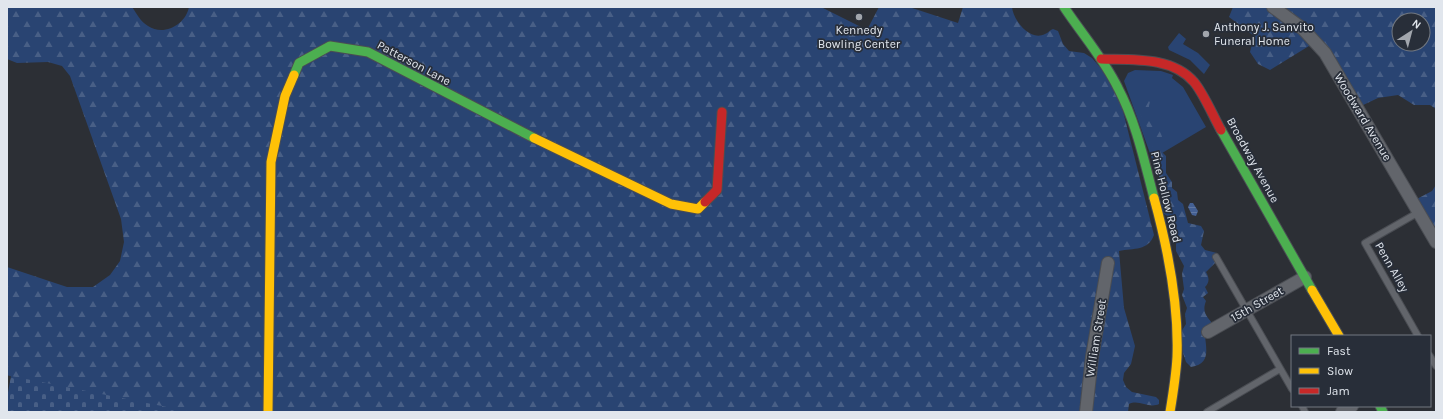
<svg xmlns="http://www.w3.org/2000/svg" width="1443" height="419" font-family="Karla,sans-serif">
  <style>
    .green { fill: #294472 }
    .forest { fill: url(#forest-firs); fill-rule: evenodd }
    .cemetery { fill: url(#cemetery-stones) }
    .water { fill: url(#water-rules) }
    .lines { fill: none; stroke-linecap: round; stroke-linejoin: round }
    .lane-casing { stroke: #4a4d53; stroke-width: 8 }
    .street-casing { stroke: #4a4d53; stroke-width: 14 }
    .fast-casing { stroke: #4a4d53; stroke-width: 11 }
    .slow-casing { stroke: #4a4d53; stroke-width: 11 }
    .jam-casing { stroke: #4a4d53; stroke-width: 11 }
    .lane { stroke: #62656b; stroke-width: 6 }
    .street { stroke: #62656b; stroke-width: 12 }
    .fast { stroke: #4caf50; stroke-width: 9 }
    .slow { stroke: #ffc107; stroke-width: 9 }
    .jam { stroke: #c62828; stroke-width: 9 }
    .poi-dot { fill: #a2a6ad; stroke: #282e39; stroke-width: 1.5 }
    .labels { text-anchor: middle; stroke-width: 3.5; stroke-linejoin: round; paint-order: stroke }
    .poi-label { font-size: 12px; fill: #e1e6ed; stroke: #282e39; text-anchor: start }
    .street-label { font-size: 12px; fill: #e1e6ed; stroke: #282e39 }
  </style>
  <defs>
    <pattern id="forest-firs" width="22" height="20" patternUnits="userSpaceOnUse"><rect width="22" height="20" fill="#294472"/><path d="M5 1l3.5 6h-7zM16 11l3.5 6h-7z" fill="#485f86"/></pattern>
    <pattern id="cemetery-stones" width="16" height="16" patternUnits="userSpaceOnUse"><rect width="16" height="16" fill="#294472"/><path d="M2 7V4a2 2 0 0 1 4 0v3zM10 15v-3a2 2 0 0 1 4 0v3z" fill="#485f86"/></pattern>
    <pattern id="water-rules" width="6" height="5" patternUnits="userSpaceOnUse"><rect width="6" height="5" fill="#446094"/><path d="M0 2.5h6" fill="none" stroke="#5f77a3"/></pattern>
  </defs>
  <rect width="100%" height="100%" fill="#2c2f35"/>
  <path class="green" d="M1179,33L1186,39L1183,44L1198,53L1210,65L1204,74L1190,60L1169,50L1168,47Z
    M1135,70L1161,71L1173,75L1172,78L1183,87L1206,127L1152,159L1124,81L1128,73Z"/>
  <path class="forest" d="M7,7H132C137,14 140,21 148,26C164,37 186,24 189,7H821L867,30L879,7H909L958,23L963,7H1012C1013,20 1030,42 1045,34C1048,33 1050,30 1053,29L1058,31L1063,44L1069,51L1084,53L1092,58L1117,87L1154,235C1148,251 1134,248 1119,251L1124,308L1135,346L1131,364L1124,373L1123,380L1126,387L1132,392L1156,397L1159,400V404C1149,409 1139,399 1129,404L1128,412H114L7,375V267L67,287H93L110,275L120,261L124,242L121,219L70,76L62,66L48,62L17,63L7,59Z
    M1233,7H1436V109L1430,105H1414L1398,95L1378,98L1359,107L1331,60L1309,46L1270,70L1258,64L1250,52L1254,36L1229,17ZM1399,20H1423V44H1399Z
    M1146,91H1150L1153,93C1152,99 1148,103 1149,111C1153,125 1169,137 1161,151L1166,156V173L1172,182V188L1177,192L1178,200L1183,204L1188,223L1201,226L1204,231L1201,245L1205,250L1217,253L1218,260L1206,272C1209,277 1210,282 1205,287L1208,293L1203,297L1206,301C1202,311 1206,316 1212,323L1205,335C1206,349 1211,364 1191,367L1186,362L1183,353L1181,332L1186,324L1185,314L1187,308L1182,295L1184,289L1182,274L1184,266L1176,251V242L1172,224L1169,217L1164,214L1162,205L1163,195L1150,133L1140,113L1139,105Z
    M1436,185V226L1430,230L1413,201L1432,191Z"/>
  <path class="cemetery" d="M11,376L192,412H7V398Z"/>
  <path class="water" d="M1190,203H1193L1198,211L1196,216L1192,215L1188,207Z"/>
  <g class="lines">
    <g class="lane-casing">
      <path id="lane" d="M1216,257L1292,389
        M1418,336L1365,243L1419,212
        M1430,356L1436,366
        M1302,406L1305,412
        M1207,412L1280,369"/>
    </g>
    <g class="street-casing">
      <path id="street" d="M1273,7L1303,29L1325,53L1436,242
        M1208,332L1305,277
        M1086,412L1092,357L1108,263
        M1342,412L1352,406"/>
    </g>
    <g class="fast-casing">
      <path id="fast" d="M1064,7C1082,34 1104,59 1118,88C1136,122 1144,160 1154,198
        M294,75L299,63L330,46L368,52L534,138
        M1221,130L1312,290
        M1380,406L1383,412"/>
    </g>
    <g class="slow-casing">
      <path id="slow" d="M534,138L671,204L698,209L705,202
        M1154,198C1168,249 1179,304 1177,357C1176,376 1173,394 1170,412
        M1312,290L1339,336
        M268,412L271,162L285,96L294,75"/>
    </g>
    <g class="jam-casing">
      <path id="jam" d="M1101,59C1131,60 1172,56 1194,82C1204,94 1213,116 1221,130
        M705,202L717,190L722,112"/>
    </g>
    <use href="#lane" class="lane"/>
    <use href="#street" class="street"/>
    <use href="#fast" class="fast"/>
    <use href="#slow" class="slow"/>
    <use href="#jam" class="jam"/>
  </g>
  <g class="poi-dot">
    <circle cx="859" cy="17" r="4"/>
    <circle cx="1206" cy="34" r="4"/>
  </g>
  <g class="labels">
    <g class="poi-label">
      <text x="1214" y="31">Anthony J. Sanvito<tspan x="1214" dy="14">Funeral Home</tspan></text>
      <text x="859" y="34" text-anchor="middle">Kennedy<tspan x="859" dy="14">Bowling Center</tspan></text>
    </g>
    <g class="street-label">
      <text transform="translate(414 63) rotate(28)" y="4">Patterson Lane</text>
      <text transform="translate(1363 117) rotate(59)" y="4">Woodward Avenue</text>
      <text transform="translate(1253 160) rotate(61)" y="4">Broadway Avenue</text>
      <text transform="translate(1166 197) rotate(76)" y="4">Pine Hollow Road</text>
      <text transform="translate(1392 267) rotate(60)" y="4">Penn Alley</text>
      <text transform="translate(1257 304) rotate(-30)" y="4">15th Street</text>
      <text transform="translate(1096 338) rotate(-81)" y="4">William Street</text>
    </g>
  </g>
  <rect width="1443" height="419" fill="none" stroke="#e1e6ed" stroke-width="16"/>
  <rect x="1291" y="335" width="140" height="72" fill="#282e39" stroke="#727881"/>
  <rect x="1299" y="348" width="20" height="6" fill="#4caf50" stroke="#727881"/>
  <text x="1327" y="355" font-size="12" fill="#e1e6ed">Fast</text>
  <rect x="1299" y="368" width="20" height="6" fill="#ffc107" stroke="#727881"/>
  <text x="1327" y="375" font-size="12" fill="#e1e6ed">Slow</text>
  <rect x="1299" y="388" width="20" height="6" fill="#c62828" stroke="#727881"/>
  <text x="1327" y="395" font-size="12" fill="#e1e6ed">Jam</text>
  <g transform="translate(1411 32) rotate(36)"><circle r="19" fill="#282e39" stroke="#727881"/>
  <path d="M0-3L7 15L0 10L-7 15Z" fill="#a2a6ad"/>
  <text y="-6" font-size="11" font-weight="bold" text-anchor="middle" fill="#e1e6ed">N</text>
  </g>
</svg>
